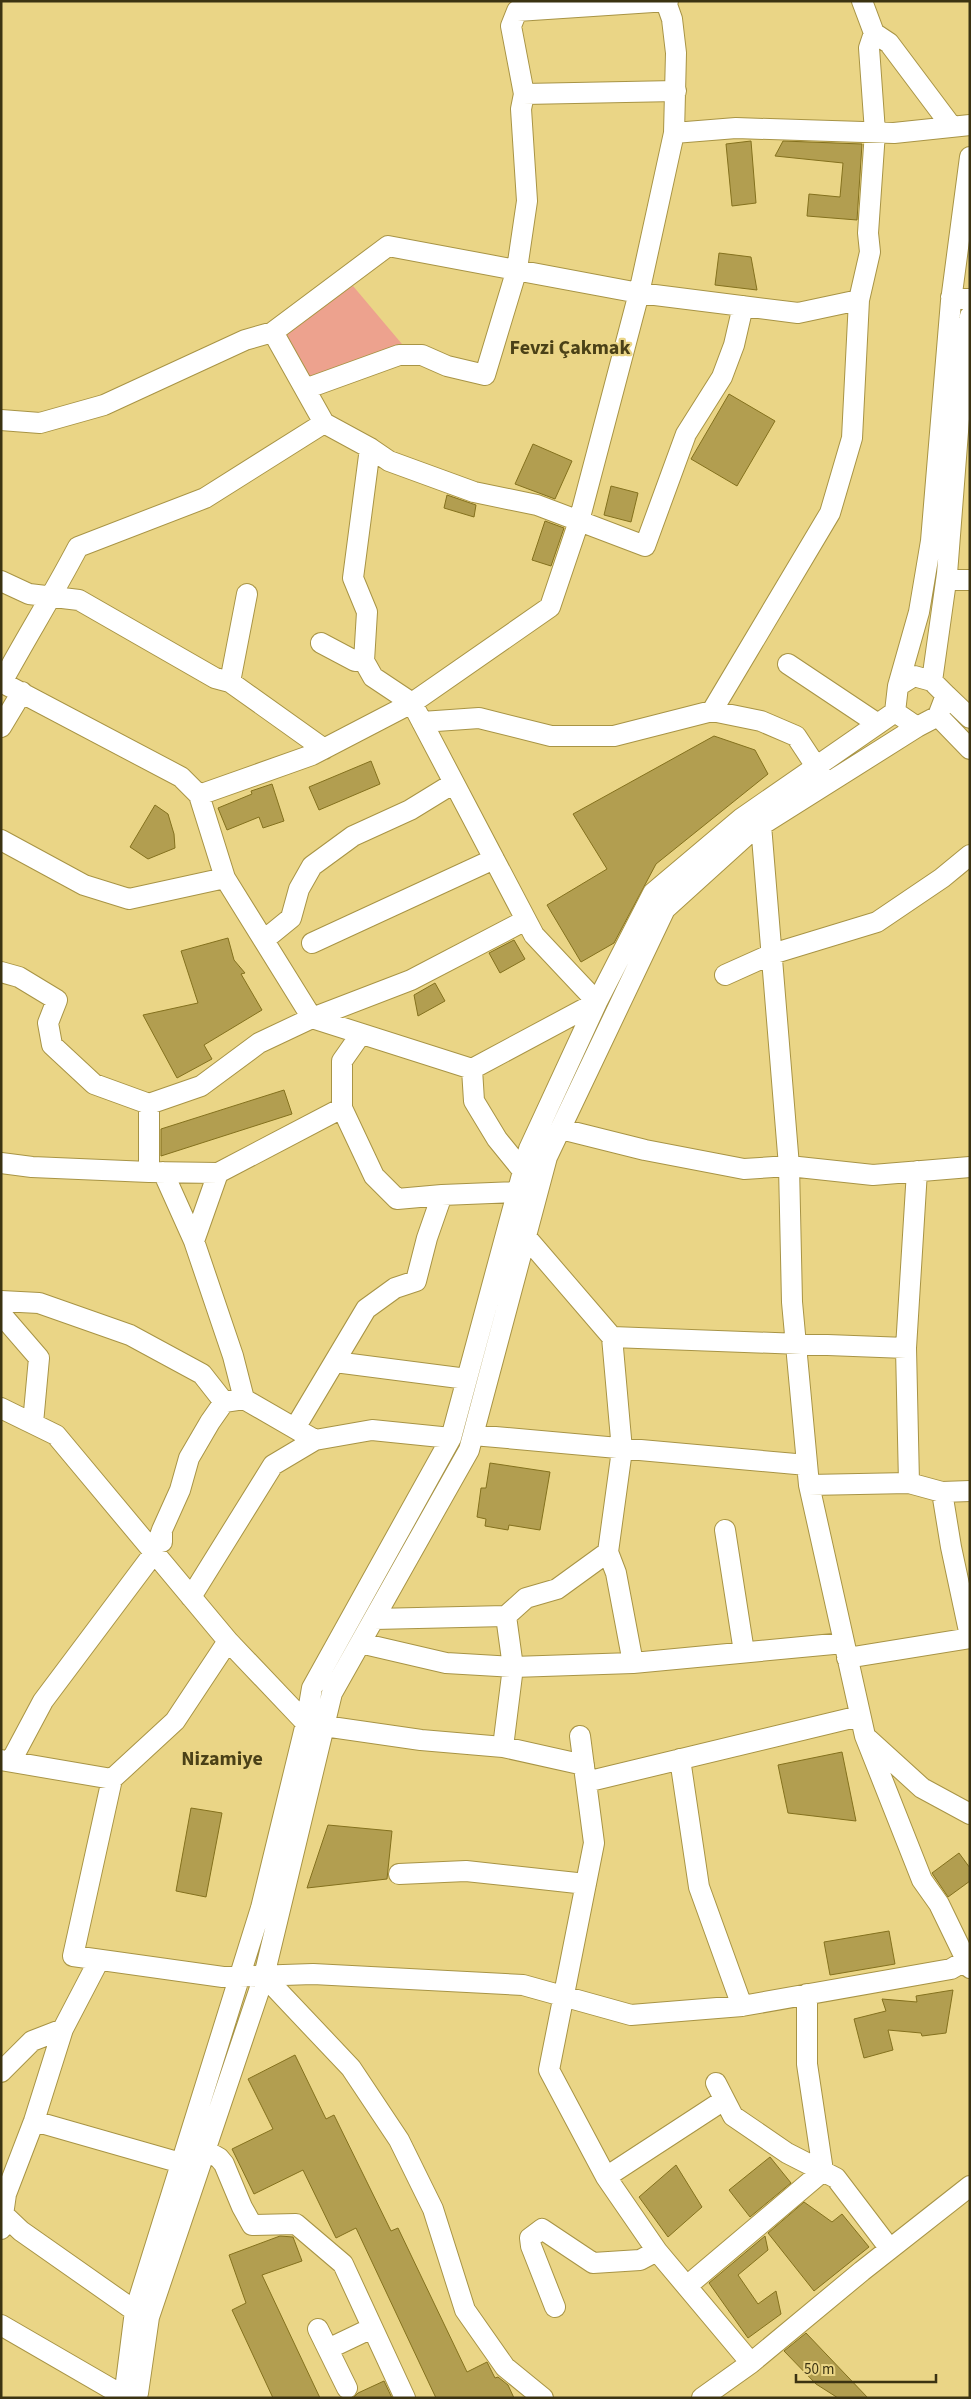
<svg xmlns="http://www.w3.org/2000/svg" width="971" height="2399" font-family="'Source Sans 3',sans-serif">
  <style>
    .green { fill: #eda28e }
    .building { fill: #b29e50; stroke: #84711e }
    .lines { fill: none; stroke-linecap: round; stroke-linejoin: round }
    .minor-casing { stroke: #a89445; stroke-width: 22 }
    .minor { stroke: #fff; stroke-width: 20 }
    .labels { text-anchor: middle; stroke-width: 4.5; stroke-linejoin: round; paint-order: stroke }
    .district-label { font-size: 20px; font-weight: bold; fill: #4b4117; stroke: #ead586 }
  </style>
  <rect width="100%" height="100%" fill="#ead586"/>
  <path class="green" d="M353,286L407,350L315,395L281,332Z"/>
  <path class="building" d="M751,141L756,203L732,206L726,144Z
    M783,141L862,144L857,220L807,216L809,194L840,197L843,163L775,156Z
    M719,253L751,257L757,290L715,285Z
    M729,394L775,421L737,486L691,459Z
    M533,444L572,461L555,499L515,484Z
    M611,486L638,493L631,522L604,515Z
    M447,495L476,505L474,517L444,508Z
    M545,521L564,528L551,566L532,560Z
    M714,736L755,750L768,774L656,864L614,943L581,962L547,905L607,869L573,814Z
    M371,761L380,784L319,810L309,787Z
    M272,784L284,821L263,828L259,817L227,830L218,808L252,794L251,791Z
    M155,805L168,814L174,834L175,848L148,859L130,847Z
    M228,938L234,960L245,973L241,974L262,1010L204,1045L212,1059L177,1078L143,1015L198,1003L181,951Z
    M514,940L525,959L500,973L489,953Z
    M435,983L445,1001L418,1016L414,995Z
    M284,1090L292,1114L161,1156V1129Z
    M490,1463L550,1472L540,1530L509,1525L508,1530L485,1526L486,1519L477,1517L481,1488H486Z
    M842,1752L856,1821L788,1813L778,1765Z
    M191,1808L222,1813L206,1897L176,1891Z
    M328,1825L392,1831L387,1879L307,1888Z
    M959,1853L970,1868V1881L948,1897L932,1873Z
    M889,1931L895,1964L830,1975L824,1942Z
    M953,1990L946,2033L922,2036L921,2033L888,2030L893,2050L864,2058L854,2019L886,2011L882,1999L917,2002L916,1996Z
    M295,2055L326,2119L334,2115L391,2231L398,2228L467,2372L487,2362L495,2378L498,2377L508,2385L514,2398H436L356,2228L336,2238L303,2170L254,2194L232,2149L273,2129L248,2079Z
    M770,2157L791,2183L750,2217L729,2190Z
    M676,2165L702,2207L668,2237L639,2197Z
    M804,2202L832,2222L842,2214L869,2247L814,2291L768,2233Z
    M280,2236L293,2237L302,2261L262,2275L320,2398H273L232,2310L246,2303L229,2255Z
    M765,2236L768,2250L738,2275L758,2304L776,2291L781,2314L748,2338L709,2283Z
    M806,2333L868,2398H838L816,2384L784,2351Z
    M384,2381L392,2398H353L358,2393Z"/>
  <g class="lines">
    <g class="minor-casing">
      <path id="minor" d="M862,1L874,33L889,43L952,127
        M524,94L676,91
        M674,133L736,128L894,133L970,125
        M951,297L970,299
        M273,332L388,246L639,293L798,313L859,300
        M305,389L399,355H422L447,366L485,375L517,269L527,201L521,109L524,94L511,26L517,11L668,1
        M1,420L40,423L104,405L245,340L273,332L324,423L370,448L389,461L474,492L537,505L645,546L686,434L722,377L734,345L743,306
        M946,580H970
        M1,581L29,594L79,600L215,678L230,682L324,749
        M321,643L355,661H364L367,612L353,578L370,448
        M788,664L878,724
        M914,676L932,681L946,695L938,716L917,727L895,712L898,686Z
        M932,681L947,574L964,354L970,316
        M1,682L181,777L199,795L225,878L312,1018L472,1069L597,1002L534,935L412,703L373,677L364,661
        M2,682C27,636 54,593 78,547L205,498L324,423
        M230,682L247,594
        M898,686L919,612L931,541L951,301L970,157
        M946,695L970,718
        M712,711L830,513L852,438L859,300L870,252L868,233L875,132L869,48L874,33
        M938,716L970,749
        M422,722L479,718L551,736H614L712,711L761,721L796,736L823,777
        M1,727L22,692
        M199,795L312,755L412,703L550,607L579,521L639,293L674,133L676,53L672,19L666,2
        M761,825L789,1166L792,1302L809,1485L865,1736L922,1880L939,1904L970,1968
        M1,840L84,885L129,899L225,878
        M264,940L291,918L299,889L312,866L353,836L410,810L454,783
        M312,943L494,859
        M1,972L19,977L57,1000L48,1023L52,1045L94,1084L149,1104
        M725,975L772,954L877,922L942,878L970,855
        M361,1034L342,1061V1108L218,1173L149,1172V1104L201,1086L259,1043L312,1018L411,980L526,920
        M472,1069L474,1101L497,1139L523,1171
        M342,1108L374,1176L397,1199L442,1195
        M561,1129L645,1150L744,1169L789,1166L873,1175L970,1167
        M1,1163L32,1167L149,1172
        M163,1172L194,1241
        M526,1237L612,1337L622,1450L608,1552L616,1573L633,1663
        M1,1301L39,1303L130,1335L202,1374L224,1402L244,1399
        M1,1314L39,1358L33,1423
        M612,1337L906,1348
        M335,1362L467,1379
        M1,1408L56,1435L228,1641L306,1723
        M295,1428L366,1309L395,1288L416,1281L427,1238L442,1195L517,1192
        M473,1435L807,1465
        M315,1440L372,1430L451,1438
        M909,1483L906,1348L917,1171
        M809,1485L909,1483L942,1492L970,1491
        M942,1492L951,1547L970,1636
        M725,1530L744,1652
        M162,1542V1530L180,1490L189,1458L210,1422L224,1402
        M191,1597L273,1465L315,1440L244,1399L233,1356L194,1241L218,1173
        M374,1619L506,1616L526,1598L557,1589L608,1552
        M360,1643L446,1663L513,1667L633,1663L844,1643
        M847,1658L970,1638
        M324,1726L421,1740L503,1747L584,1765
        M580,1736L594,1843L549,2070L606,2177L657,2251L751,2363
        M868,1739L922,1788L970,1814
        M503,1747L513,1667L506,1616
        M680,1759L699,1887L742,2006
        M1,1760L112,1779L175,1721L228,1641
        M11,1761L43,1701L154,1553L162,1530
        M112,1779L73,1956L223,1977L313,1974L523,1985L631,2015L742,2006L951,1969L970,1958
        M586,1782L860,1716
        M399,1874L466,1871L586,1884
        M264,1976L351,2068L399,2140L433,2209L465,2310L505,2367L543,2398
        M1,2072L32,2041L63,2029
        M716,2083L733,2116L787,2153L836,2178L890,2249
        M34,2121L181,2163
        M205,2150L219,2158L224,2164L242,2207L252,2225L296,2224L343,2264L405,2398
        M606,2177L724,2100
        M1,2212L21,2231L135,2311
        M1,2229L6,2194L34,2121L63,2029L99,1960
        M687,2286L823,2171L807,2064V1994
        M555,2307L531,2246L530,2238L542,2229L593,2263L640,2260L657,2251
        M1,2325L127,2398
        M318,2329L347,2388
        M328,2349L372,2328
        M138,2393L149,2317L264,1976L332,1693L469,1450L547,1157L665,909L749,833L917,727
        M124,2398L135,2311L261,1908L306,1723L312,1688L451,1438L529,1149L597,1002L653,893L742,818L895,712
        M702,2398L751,2363L862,2271L970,2186"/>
    </g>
    <use href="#minor" class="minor"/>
  </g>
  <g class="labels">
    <g class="district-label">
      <text x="570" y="354">Fevzi Çakmak</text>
      <text x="222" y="1765">Nizamiye</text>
    </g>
  </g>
  <rect width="971" height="2399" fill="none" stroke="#3b3312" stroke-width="5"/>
  <path d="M796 2374v8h140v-8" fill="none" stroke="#3b3312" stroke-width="2.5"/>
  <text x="804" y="2374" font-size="15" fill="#3b3312" stroke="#ead586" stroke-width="4" paint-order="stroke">50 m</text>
</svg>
